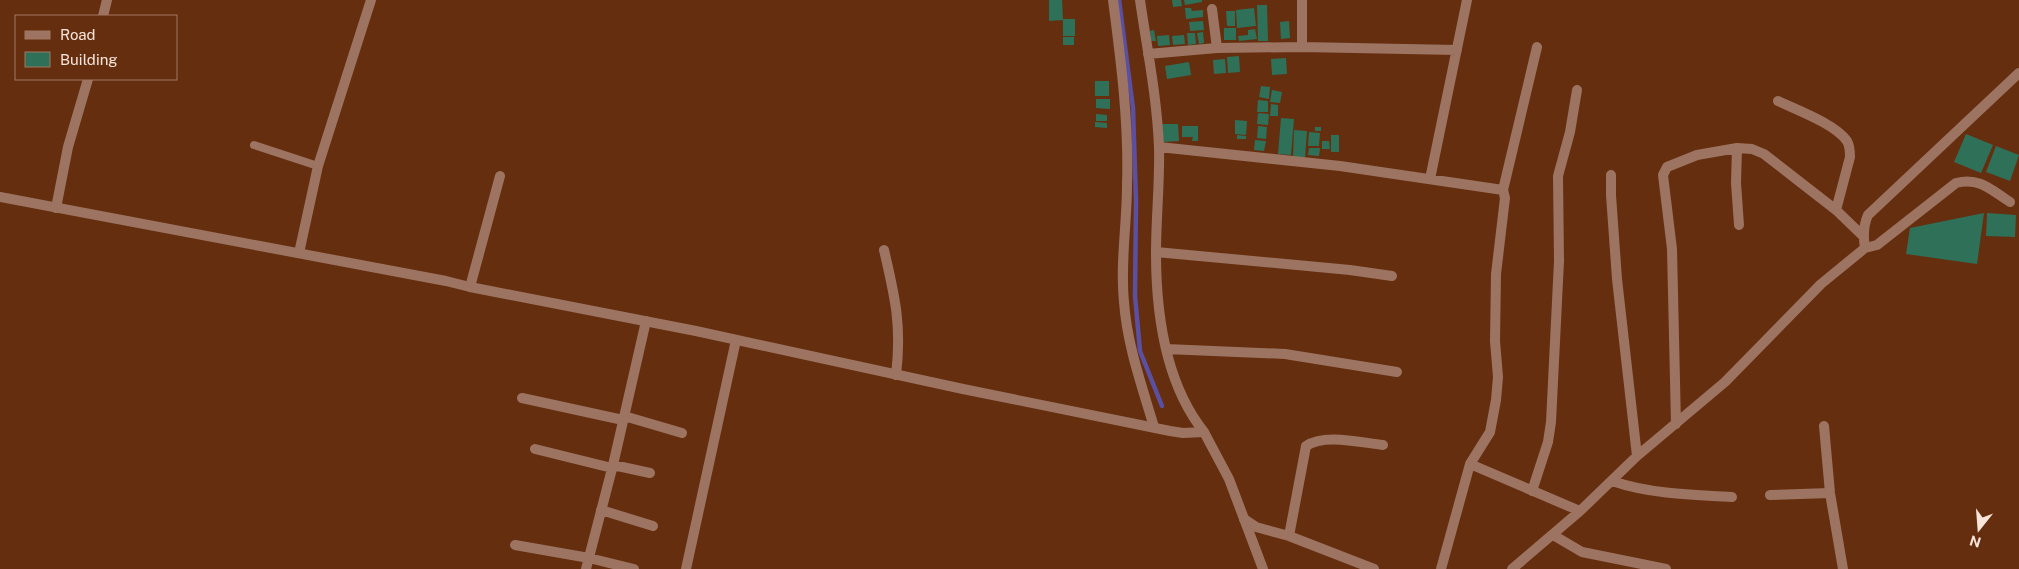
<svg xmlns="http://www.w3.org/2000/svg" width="2019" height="569" font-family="'Public Sans',sans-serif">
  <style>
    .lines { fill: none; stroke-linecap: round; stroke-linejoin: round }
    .stream { stroke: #5b4fa2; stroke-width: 4.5 }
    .building { fill: #2f7059 }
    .service { stroke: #9c7461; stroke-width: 8 }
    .minor { stroke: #9c7461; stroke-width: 10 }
    .tertiary { stroke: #9c7461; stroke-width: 10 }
  </style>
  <rect width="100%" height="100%" fill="#652e0f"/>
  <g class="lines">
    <path class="stream" d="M1119,0L1133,108L1136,201L1135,296L1140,351L1162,406"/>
  </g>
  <path class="building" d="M1049,0H1062L1063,20L1049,21Z
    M1172,0H1181L1182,6L1173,7Z
    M1184,0H1202V2L1185,5Z
    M1257,5H1267L1268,41H1258Z
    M1185,8H1191L1192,11L1203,10V17L1186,19Z
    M1254,8L1256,26L1237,28L1236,10Z
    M1226,11H1235V26H1227Z
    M1063,19H1075V36H1063Z
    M1203,21L1204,30L1190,31L1189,22Z
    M1289,21L1290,38L1281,39L1280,22Z
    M1224,28H1236V40H1224Z
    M1255,29L1257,39L1239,41L1238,36L1248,35V30Z
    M1154,30L1156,41H1151L1150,31Z
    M1203,32L1204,43L1199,44L1197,33Z
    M1187,33H1195L1196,44L1188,45Z
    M1169,35L1170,45L1158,46L1157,36Z
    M1184,35L1185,44L1173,45L1172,36Z
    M1063,37H1074V45H1063Z
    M1239,56L1240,72L1228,73L1227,57Z
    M1286,58L1287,74L1272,75L1271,59Z
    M1225,59L1226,73L1214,74L1213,60Z
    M1189,62L1191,75L1167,79L1165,66Z
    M1095,81H1109V96H1095Z
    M1261,86L1270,87L1269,99L1259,97Z
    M1272,90L1282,92L1280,103L1270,102Z
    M1096,99H1110V109L1096,108Z
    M1258,100L1268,101V112H1257Z
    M1271,104L1278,105V116H1270Z
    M1258,113L1269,114L1268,125L1257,124Z
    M1096,114L1107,115V121H1096Z
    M1281,118L1294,119L1291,155L1278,154Z
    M1235,120L1247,121L1246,135L1235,134Z
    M1095,122L1107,123V128L1095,127Z
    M1162,124H1178L1179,141L1163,142Z
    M1182,126H1198V141H1192L1193,137H1182Z
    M1258,126L1267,127L1266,139L1257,138Z
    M1315,127H1321V131H1315Z
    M1294,130L1307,131L1305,158L1293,157Z
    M1309,132L1320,133L1319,146H1308Z
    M1966,134L1993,145L1981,173L1954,162Z
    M1237,135L1246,136V139H1237Z
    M1331,135H1339V152H1331Z
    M1255,140L1266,141L1264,151L1254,150Z
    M1322,141H1329L1330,149H1322Z
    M1996,146L2019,155L2010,181L1986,172Z
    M1309,148H1320L1319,156L1308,155Z
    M1984,213L1977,264L1906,254L1910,228Z
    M1987,213L2016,215L2015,237L1986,236Z"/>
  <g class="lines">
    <path class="service" d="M254,145L318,166"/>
    <path class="minor" d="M1113,0C1121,61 1129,123 1127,185C1127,224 1120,263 1124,302C1127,345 1142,386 1154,427
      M1140,0C1147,49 1157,97 1159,147C1160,182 1156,217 1156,253C1156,314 1165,383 1204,432
      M1212,9L1217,48
      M103,16L107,0
      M1302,47V0
      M1148,54L1217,48L1302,47L1457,50
      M1778,101C1797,110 1835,124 1847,141C1850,146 1850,151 1850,157L1836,210
      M1159,147L1340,166L1503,190L1505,198L1496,274L1495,341L1498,377L1496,400L1490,432L1470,464L1580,511
      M1737,148L1736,183L1739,225
      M1611,175V195L1617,279L1637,456
      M1430,179L1467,0
      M1503,190L1537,47
      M56,208L68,147L88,79
      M1865,248L1877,245L1956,183C1980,177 1991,190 2010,202
      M884,250C895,297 902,326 896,375
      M1156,252L1350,270L1392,276
      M299,253L318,166L371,0
      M470,287L500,176
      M1166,349L1285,354L1397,372
      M522,398L623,420
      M624,416L682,433
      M1676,424L1672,249L1663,175L1667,167L1697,155L1737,148L1752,149L1764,154L1836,210L1863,236
      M1824,426L1830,493L1843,569
      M535,449L612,468
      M613,465L650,473
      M1612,481C1650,494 1692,495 1732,497
      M1532,491L1548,442L1551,422L1559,261L1558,176L1570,132L1577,90
      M1770,495L1830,493
      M601,510L653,526
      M1244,519L1256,527L1289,536L1374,569
      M1553,535L1582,552L1666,569
      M1289,536L1306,446C1324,433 1362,443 1383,445
      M515,545L589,558L634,569
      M586,569L613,465L646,321
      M686,569L736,340
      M1441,569L1470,464
      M1512,569L1580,511L1637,456L1725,382L1821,284L1865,248C1863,236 1863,226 1868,215L2019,73"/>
    <path class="tertiary" d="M0,197L446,281L470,287L696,331L963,389L1170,431L1183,433L1204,432L1229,479L1263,569"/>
  </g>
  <rect x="15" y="15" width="162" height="65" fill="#652e0f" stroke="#a17761"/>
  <rect x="25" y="31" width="25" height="8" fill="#9c7461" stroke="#a17761"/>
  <text x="60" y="40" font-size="15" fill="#fae5db">Road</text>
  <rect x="25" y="52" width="25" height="15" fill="#2f7059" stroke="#a17761"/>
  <text x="60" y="65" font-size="15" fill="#fae5db">Building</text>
  <g transform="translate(1979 529) rotate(197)" stroke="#652e0f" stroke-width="4" paint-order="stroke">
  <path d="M0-4L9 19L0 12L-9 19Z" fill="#fae5db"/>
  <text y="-8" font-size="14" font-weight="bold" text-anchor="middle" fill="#fae5db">N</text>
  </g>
</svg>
